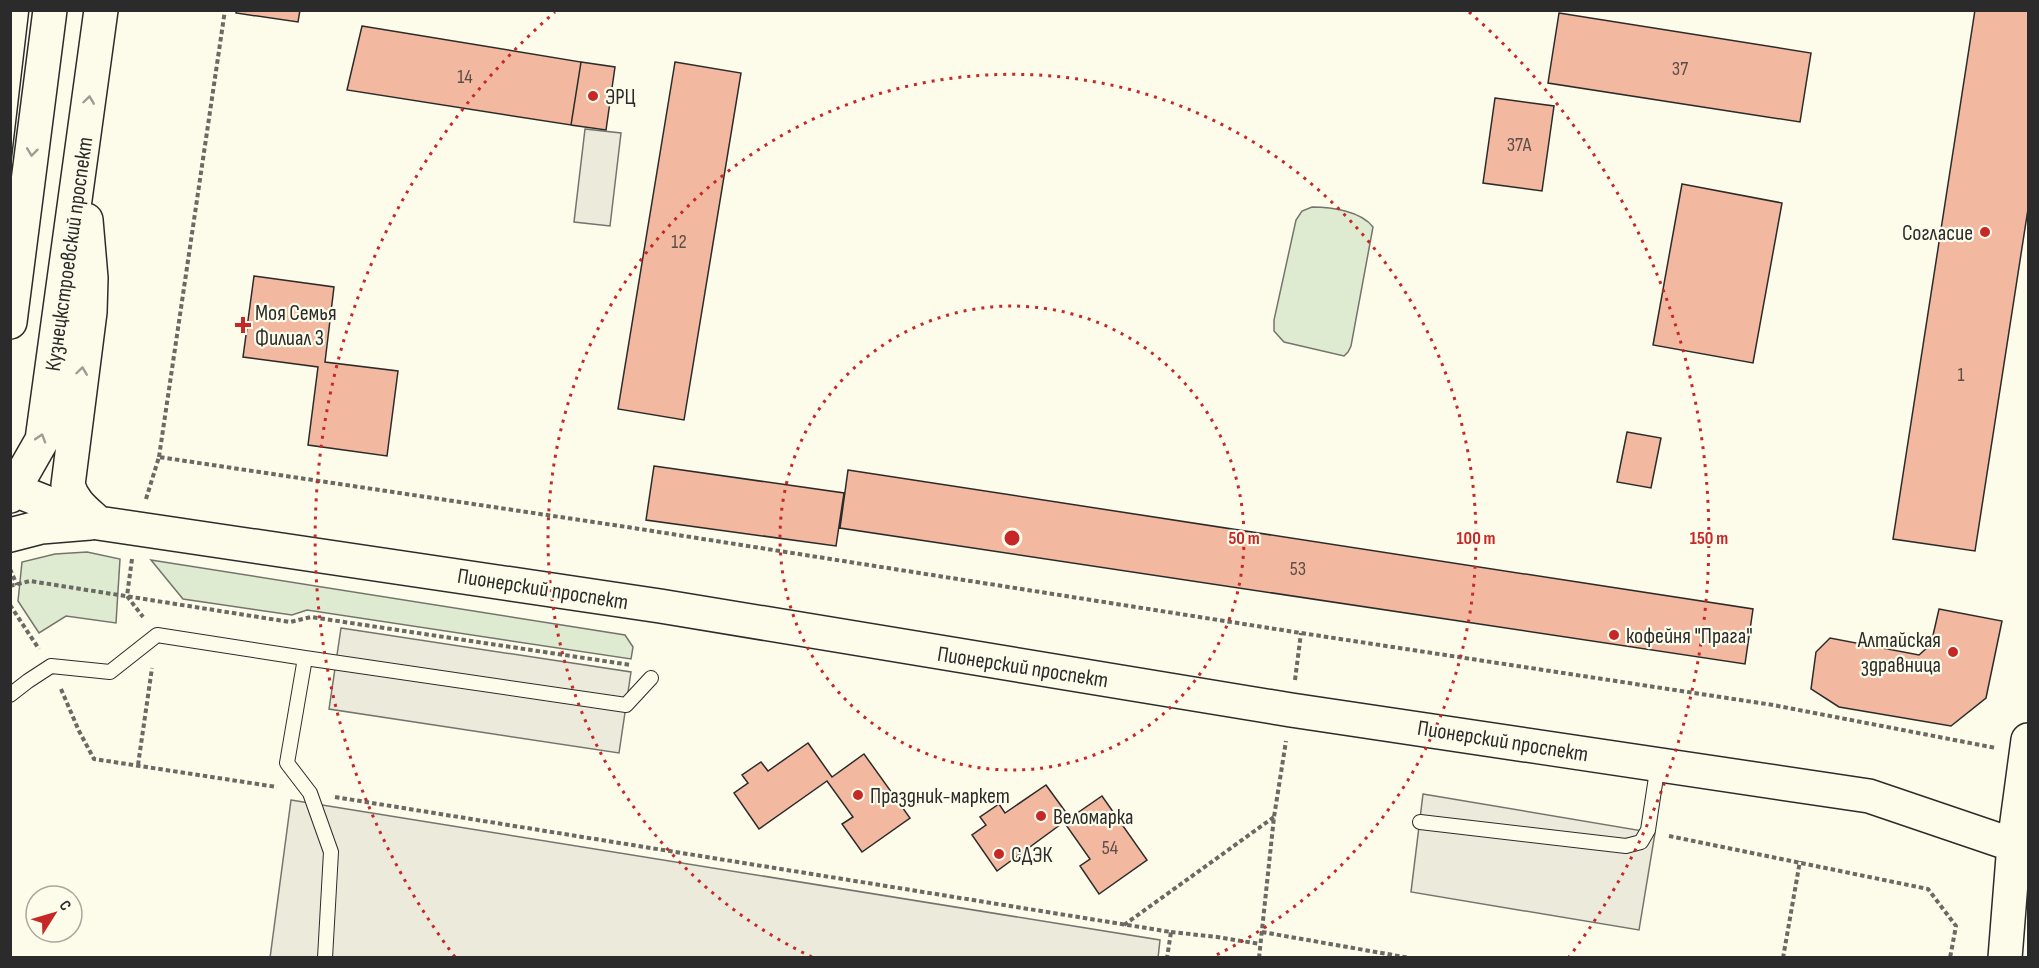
<svg xmlns="http://www.w3.org/2000/svg" width="2039" height="968" font-family="'Sofia Sans Condensed',sans-serif">
  <style>
    .green { fill: #deebd1; stroke: #74746e; stroke-width: 1.5 }
    .parking { fill: #eceadb; stroke: #74746e; stroke-width: 1.5 }
    .building { fill: #f2b8a0; stroke: #2b2b2b; stroke-width: 1.5 }
    .lines { fill: none; stroke-linecap: round; stroke-linejoin: round }
    .lane-casing { stroke: #2b2b2b; stroke-width: 16 }
    .secondary-casing { stroke: #2b2b2b; stroke-width: 36 }
    .path { stroke: #6a6964; stroke-width: 4; stroke-dasharray: 4.5 3; stroke-linecap: butt }
    .lane { stroke: #fdfbea; stroke-width: 14 }
    .secondary { stroke: #fdfbea; stroke-width: 33 }
    .tram { stroke: #2b2b2b; stroke-width: 1.5 }
    .oneway { stroke: #9e9d94 }
    .ring { fill: none; stroke: #c62828; stroke-width: 3; stroke-dasharray: 3 6 }
    .poi-dot { fill: #c62828; stroke: #fdfbea; stroke-width: 2 }
    .labels { text-anchor: middle; stroke-width: 4.5; stroke-linejoin: round; paint-order: stroke }
    .number-label { font-size: 20px; fill: #5d4e48 }
    .poi-label { font-size: 22px; fill: #2b2b2b; stroke: #fdfbea; text-anchor: start }
    .street-label { font-size: 22px; fill: #2b2b2b; stroke: #fdfbea }
    .centre { fill: #c62828; stroke: #fdfbea; stroke-width: 3 }
    .ring-label { font-size: 18px; text-anchor: middle; font-weight: bold; fill: #c62828; stroke: #fdfbea; stroke-width: 4.5; stroke-linejoin: round; paint-order: stroke }
  </style>
  <rect width="100%" height="100%" fill="#fdfbea"/>
  <path class="green" d="M1312,207C1331,207 1361,211 1373,227L1351,346L1348,352L1344,356L1284,342L1274,331V320L1296,220L1302,211Z
    M87,552L120,559L116,623L66,616L39,633L18,601L22,562L55,554Z
    M151,560L625,635L633,647L631,659L307,610L292,615L183,599Z"/>
  <path class="parking" d="M585,129L621,133L610,226L574,222Z
    M341,628L631,672L619,753L329,709Z
    M1423,794L1655,833L1639,930L1411,892Z
    M291,800L1160,940L1158,958H270Z"/>
  <path class="building" d="M237,10H300L298,22L236,13Z
    M1975,10H2028V209L1975,551L1893,539Z
    M1559,13L1811,53L1800,122L1548,83Z
    M362,26L581,62L571,125L347,90Z
    M581,62L615,67L606,130L571,125Z
    M675,62L741,73L684,420L618,409Z
    M1495,98L1554,106L1542,191L1483,183Z
    M1682,184L1782,203L1753,363L1653,345Z
    M254,276L334,287L325,362L398,371L387,456L308,445L318,367L243,357Z
    M1627,432L1661,438L1651,488L1617,482Z
    M654,466L844,493L836,546L646,520Z
    M848,470L1753,609L1745,664L840,528Z
    M1939,609L2002,621L1986,698L1951,726L1839,707L1811,689L1816,652L1830,638L1919,655L1931,644Z
    M808,743L832,777L864,754L910,818L862,852L842,824L853,817L827,781L759,829L734,793L748,783L742,775L761,762L768,771Z
    M1046,785L1070,818L1102,796L1147,860L1099,894L1080,866L1090,859L1064,822L997,871L972,835L986,825L980,817L999,804L1005,813Z"/>
  <g class="lines">
    <g class="lane-casing">
      <path id="lane" d="M10,695L28,681L51,666L110,672L157,635L305,658
        M1420,822L1626,846L1641,842L1648,830L1658,764
        M325,958L331,852L310,793L287,763L305,658L626,705L651,678"/>
    </g>
    <g class="secondary-casing">
      <path id="secondary" d="M86,220L91,278L90,312L68,485C73,502 84,510 96,521
        M10,322L50,10
        M15,490L98,523L660,606L1291,710L1869,796L2028,850
        M10,496L42,440L101,10
        M10,535L41,527L90,523
        M2005,958L2014,844L2028,740"/>
    </g>
    <path class="path" d="M159,457L225,10
      M146,499L159,457L627,527L1301,633L1773,705L1996,748
      M132,559L127,596L143,617
      M10,569L17,585
      M10,586L30,581L290,622L311,617L631,665
      M10,605L39,649
      M1295,680L1301,633
      M61,689L79,731L94,759L277,787
      M138,765L152,668
      M335,797L1171,932L1167,958
      M1669,836L1928,889L1956,926L1950,958
      M1124,925L1274,817
      M1171,932L1217,937L1260,944
      M1262,932L1410,958
      M1259,958L1274,817L1286,741
      M1783,958L1800,861"/>
    <use href="#lane" class="lane"/>
    <use href="#secondary" class="secondary"/>
    <path class="tram" d="M10,18L11,10
      M10,171L29,10"/>
  </g>
  <defs><path id="oneway-chevron" d="M-2-3.5L2.5 0L-2 3.5" fill="none" stroke-width="1.6" stroke-linecap="round" stroke-linejoin="round" transform="scale(1.5)"/></defs>
  <g class="oneway">
    <use href="#oneway-chevron" transform="translate(89 100) rotate(-82)"/>
    <use href="#oneway-chevron" transform="translate(32 152) rotate(97)"/>
    <use href="#oneway-chevron" transform="translate(82 371) rotate(-82)"/>
    <use href="#oneway-chevron" transform="translate(41 438) rotate(-73)"/>
  </g>
  <g class="ring">
    <circle cx="1012" cy="538" r="232"/>
    <path d="M812 957A464 464 0 1 1 1212 957"/>
    <path d="M455 957A697 697 0 0 1 555 12M1469 12A697 697 0 0 1 1569 957"/>
  </g>
  <g class="poi-dot">
    <circle cx="593" cy="96" r="6"/>
    <circle cx="1985" cy="232" r="6"/>
    <path d="M240 316h6v6h6v6h-6v6h-6v-6h-6v-6h6z"/>
    <circle cx="1614" cy="635" r="6"/>
    <circle cx="1953" cy="652" r="6"/>
    <circle cx="858" cy="795" r="6"/>
    <circle cx="1041" cy="816" r="6"/>
    <circle cx="999" cy="854" r="6"/>
  </g>
  <g class="labels">
    <g class="number-label">
      <text x="1680" y="75">37</text>
      <text x="465" y="83">14</text>
      <text x="1519" y="151">37А</text>
      <text x="679" y="248">12</text>
      <text x="1961" y="381">1</text>
      <text x="1298" y="575">53</text>
      <text x="1110" y="854">54</text>
    </g>
    <g class="poi-label">
      <text x="605" y="104">ЭРЦ</text>
      <text x="1973" y="240" text-anchor="end">Согласие</text>
      <text x="255" y="320">Моя Семья<tspan x="255" dy="25">Филиал 3</tspan></text>
      <text x="1626" y="643">кофейня "Прага"</text>
      <text x="1941" y="647" text-anchor="end">Алтайская<tspan x="1941" dy="25">здравница</tspan></text>
      <text x="870" y="803">Праздник-маркет</text>
      <text x="1053" y="824">Веломарка</text>
      <text x="1011" y="862">СДЭК</text>
    </g>
    <g class="street-label">
      <text transform="translate(68 254) rotate(-82)" y="8">Кузнецкстроевский проспект</text>
      <text transform="translate(543 588) rotate(9)" y="8">Пионерский проспект</text>
      <text transform="translate(1023 666) rotate(9)" y="8">Пионерский проспект</text>
      <text transform="translate(1503 740) rotate(9)" y="8">Пионерский проспект</text>
    </g>
  </g>
  <circle cx="1012" cy="538" r="9" class="centre"/>
  <g class="ring-label">
    <text x="1244" y="544">50 m</text>
    <text x="1476" y="544">100 m</text>
    <text x="1709" y="544">150 m</text>
  </g>
  <rect width="2039" height="968" fill="none" stroke="#2b2b2b" stroke-width="24"/>
  <g transform="translate(54 914) rotate(53)"><circle r="28" fill="#fdfbea" stroke="#a9a89e" stroke-width="1.5"/>
  <path d="M0-4.5L10 22L0 15L-10 22Z" fill="#c62828"/>
  <text y="-9" font-size="16" font-weight="bold" text-anchor="middle" fill="#2b2b2b">С</text>
  </g>
</svg>
